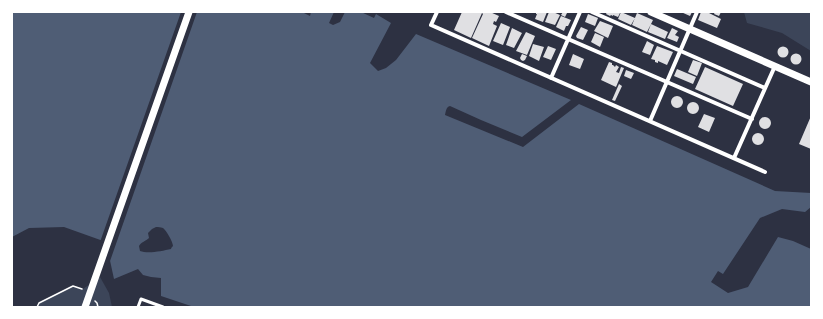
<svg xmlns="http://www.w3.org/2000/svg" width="823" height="319" font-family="'Roboto Condensed',sans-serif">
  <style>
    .green { fill: #3c4559 }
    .water { fill: #4f5d75; fill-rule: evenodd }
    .pier { fill: #2d3142 }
    .building { fill: #e0e0e3 }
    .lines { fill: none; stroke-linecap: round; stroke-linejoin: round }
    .path { stroke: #fff; stroke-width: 1.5 }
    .service { stroke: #fff; stroke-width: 3 }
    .minor { stroke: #fff; stroke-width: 4 }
    .tertiary { stroke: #fff; stroke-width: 7 }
  </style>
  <rect width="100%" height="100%" fill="#2d3142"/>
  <path class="green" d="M744,12H811V51L782,33L747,23Z
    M100,277L109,293L112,307H37L39,303L73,286L83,289Z"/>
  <path class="water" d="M12,12H302L310,16L311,12H334L329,23L333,25L340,22L345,12H361L374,18L376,14L391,23L370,63L378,71L386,68L396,60L416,34L571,100L522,137L481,120L450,106C446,107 446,111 445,115L523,147L579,104L775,191L811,193V207L805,212L782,209L760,218L723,274L718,271L711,282L728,293L748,287L778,237L793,241L811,249V307H194L161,296V278L151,277L143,275L138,269L114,279L106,242L64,227L29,228L12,237ZM156,227C159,227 160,227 163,228C166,230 173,242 173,246C172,247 171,248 171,249C162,251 148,254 140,251L139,246C141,242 146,241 149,238L148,233L152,229Z"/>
  <path class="pier" d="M181,12H197L109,264L104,243L100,242Z"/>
  <path class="building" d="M462,12H490L499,16L496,22L494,21L493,24L497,26L489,46L472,38L483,14L482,13L471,38L454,30Z
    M536,12H547L543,22L535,19L537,14H536Z
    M549,12H553L560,15L555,25L545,22Z
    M563,12L567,13L565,17L561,15Z
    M607,12H617L620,13L618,17L613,15V16L611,15L610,16L606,14Z
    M621,12L635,18L631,25L618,19Z
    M681,12H692L690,16Z
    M701,12H707L721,19L717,28L698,20Z
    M715,12H721L719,16L714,14Z
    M637,13L653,20L647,32L632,25Z
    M588,14L598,18L595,26L585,22Z
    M561,16L571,20L568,26H566L564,31L556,27Z
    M600,21L613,26L608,38L594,31Z
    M501,23L510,27L503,45L493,41Z
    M651,24L668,32L665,39L648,32Z
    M581,27L588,30L583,40L577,38L576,36Z
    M512,28L522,33L514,48L506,45Z
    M672,28L678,31L675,35L679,37L677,42L667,38Z
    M526,32L535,36L527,55L516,51Z
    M595,33L604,37L600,47L591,42Z
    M647,41L654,45L650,55L642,52Z
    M533,44L544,47L539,61L529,56Z
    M548,46L556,49L551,60L543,57Z
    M657,46L673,52L667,65L658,61V63L655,62V60L651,59Z
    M777.5 52a5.5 5.5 0 1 1 11 0a5.5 5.5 0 1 1-11 0Z
    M790.5 59a5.5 5.5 0 1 1 11 0a5.5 5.5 0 1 1-11 0Z
    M522,54L527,56L525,60L523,61L521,60L520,58Z
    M573,54L584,59L580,69L569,65Z
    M693,60L702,63L697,76L688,72Z
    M609,62L612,63V65H613L615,67L616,65L619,67L616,72L619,73L621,67L624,68L616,87L601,80Z
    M705,67L743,84L733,106L695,89Z
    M677,69L696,77L693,84L674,76Z
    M626,70L634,73L631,79L624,76Z
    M619,84L622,86L615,101L612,100Z
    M671 102a6 6 0 1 1 12 0a6 6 0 1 1-12 0Z
    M687 108a6 6 0 1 1 12 0a6 6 0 1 1-12 0Z
    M704,114L715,118L709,132L698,127Z
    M811,116V149L799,144Z
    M759 123a6 6 0 1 1 12 0a6 6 0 1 1-12 0Z
    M752 139a6 6 0 1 1 12 0a6 6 0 1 1-12 0Z"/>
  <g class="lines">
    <path class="path" d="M95,301L97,303L98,307
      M37,307L39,303L73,286L82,289"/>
    <path class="service" d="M138,307L141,299L163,307"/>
    <path class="minor" d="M437,12L431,25L765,172
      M506,12L752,119
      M592,12L765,88
      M551,78L580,12
      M650,121L697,12
      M734,158L775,66"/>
    <path class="tertiary" d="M651,12L811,82
      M85,307L189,12"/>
  </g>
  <rect width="823" height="319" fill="none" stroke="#ffffff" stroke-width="26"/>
</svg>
